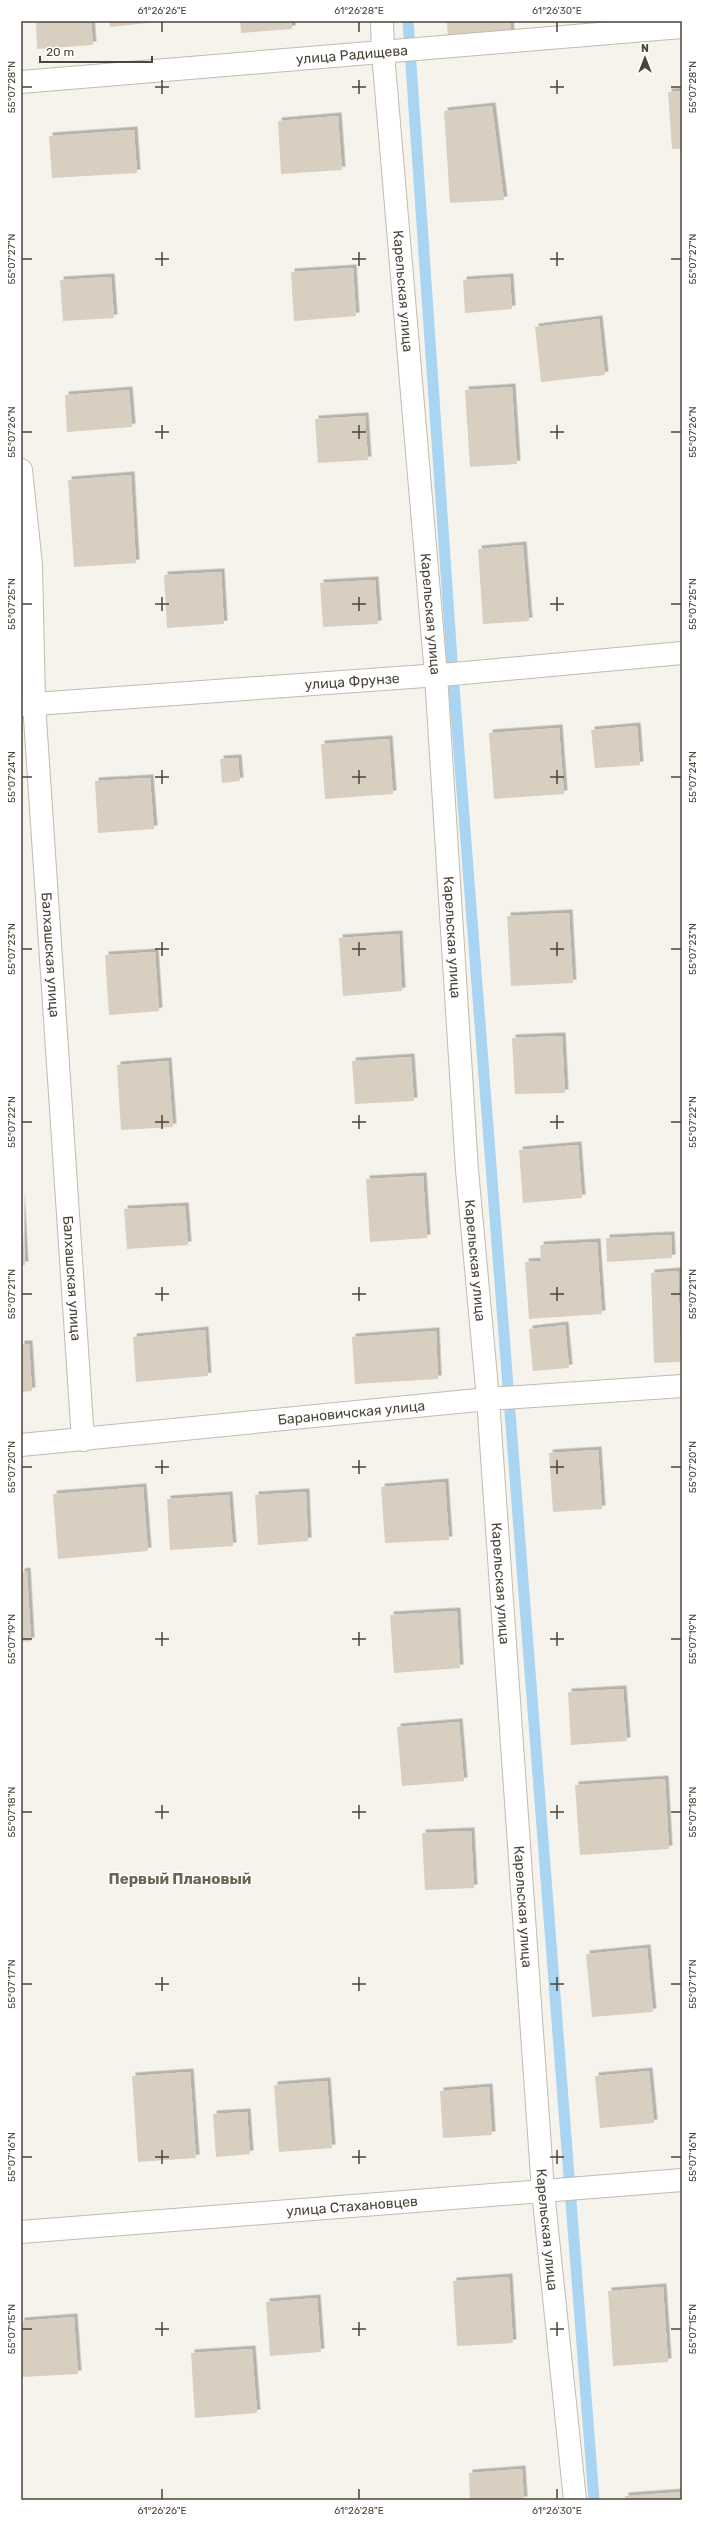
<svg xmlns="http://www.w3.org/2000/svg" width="703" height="2521" font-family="Rubik,sans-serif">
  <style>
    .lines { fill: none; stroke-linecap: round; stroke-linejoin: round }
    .stream { stroke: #a9d4f2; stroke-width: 11 }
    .building { fill: #d8cfc1; filter: url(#shadow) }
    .minor-casing { stroke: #c2bbae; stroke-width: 24 }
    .tertiary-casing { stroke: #c2bbae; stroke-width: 24 }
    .minor { stroke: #fff; stroke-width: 22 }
    .tertiary { stroke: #fff; stroke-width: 22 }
    .ticks { fill: none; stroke: #4b4439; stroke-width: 1.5 }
    .labels { text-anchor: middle; stroke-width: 3; stroke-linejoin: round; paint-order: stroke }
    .street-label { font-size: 14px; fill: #4b4439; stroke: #fff }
    .neighbourhood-label { font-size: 15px; font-weight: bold; fill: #6e6250; stroke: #fff }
    .neatline { fill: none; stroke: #4b4439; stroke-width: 1.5 }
    .ticks-label { font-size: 10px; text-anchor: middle; fill: #4b4439 }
  </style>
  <defs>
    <filter id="shadow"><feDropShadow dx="3.5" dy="-3.5" stdDeviation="0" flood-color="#0004"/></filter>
  </defs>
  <rect width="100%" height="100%" fill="#f6f3ec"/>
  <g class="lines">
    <path class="stream" d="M408,21L453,674L594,2500"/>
  </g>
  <path class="building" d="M36,21H91L93,45L37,49Z
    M109,21H157V22L110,27Z
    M240,21H292V29L241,33Z
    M447,21H510L511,35L448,39Z
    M682,91V149H672L668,92Z
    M492,106L504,200L450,203L444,111Z
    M338,116L342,170L281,174L278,121Z
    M134,130L137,173L52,178L49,136Z
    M353,268L356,316L294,321L291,272Z
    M111,277L114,318L63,321L60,280Z
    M510,277L512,309L465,313L463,280Z
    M599,319L605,375L541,382L535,327Z
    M512,387L517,464L470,467L465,390Z
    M129,390L132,427L67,432L65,395Z
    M365,416L368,460L318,463L315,419Z
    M131,475L136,563L74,567L68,480Z
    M523,545L529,621L483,624L478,549Z
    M221,572L224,624L167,628L164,575Z
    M375,580L378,624L323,627L320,583Z
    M637,726L640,765L595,768L591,730Z
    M559,728L564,794L494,799L489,733Z
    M389,739L393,794L325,799L321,744Z
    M238,758L240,781L222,783L220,759Z
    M150,778L154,829L98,833L95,781Z
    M569,913L573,983L511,986L507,916Z
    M399,934L402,991L343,996L339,938Z
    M155,952L159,1011L109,1015L105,955Z
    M562,1036L565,1093L515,1094L512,1038Z
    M411,1057L414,1101L355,1104L352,1061Z
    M168,1061L173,1127L121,1130L117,1065Z
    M578,1145L582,1198L523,1203L519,1150Z
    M423,1176L427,1238L370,1242L366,1179Z
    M21,1195L25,1265H21Z
    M185,1206L188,1245L127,1249L124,1209Z
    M671,1235L672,1258L607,1262L606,1238Z
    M597,1242L602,1314L529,1319L525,1262L541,1261L540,1245Z
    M678,1271L681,1362L654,1363L651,1273Z
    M565,1325L569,1368L533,1371L529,1329Z
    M205,1330L208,1376L136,1382L133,1337Z
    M436,1331L438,1379L355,1384L352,1337Z
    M21,1344H29L32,1391L21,1392Z
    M598,1450L602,1509L553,1512L549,1453Z
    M445,1482L449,1540L385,1543L381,1487Z
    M143,1487L148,1551L58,1559L53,1494Z
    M306,1492L308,1541L258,1545L255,1495Z
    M229,1495L233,1546L170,1550L167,1499Z
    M27,1571L31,1641L21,1642V1572Z
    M457,1611L460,1668L394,1673L390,1615Z
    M623,1689L627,1741L571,1745L568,1692Z
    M459,1722L464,1781L402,1786L397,1727Z
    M665,1779L669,1849L580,1855L575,1785Z
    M471,1831L474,1888L425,1890L422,1833Z
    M647,1948L653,2012L592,2017L586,1954Z
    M649,2071L654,2123L600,2128L595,2076Z
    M190,2072L196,2158L138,2162L132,2076Z
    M327,2081L332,2148L279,2152L274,2085Z
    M489,2087L492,2135L443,2138L440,2091Z
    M247,2112L250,2154L216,2157L213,2114Z
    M509,2277L513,2343L457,2346L453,2281Z
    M663,2287L668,2362L613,2366L608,2291Z
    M317,2298L321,2352L270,2356L266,2302Z
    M74,2317L78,2374L21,2377V2321Z
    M252,2349L257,2413L195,2418L191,2353Z
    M522,2469L524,2500H470L469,2473Z
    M681,2492L682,2500H625V2496Z"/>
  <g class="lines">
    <g class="minor-casing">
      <g id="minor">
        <path id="s1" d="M382,21L383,53L436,675L467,1170L488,1399L543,2191L575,2500"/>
        <path id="s2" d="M21,82L682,27"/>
        <path id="s3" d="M21,470L31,565L34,703L83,1440"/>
        <path id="s4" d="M21,1445L488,1399L682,1386"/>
        <path id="s5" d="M21,2232L682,2180"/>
      </g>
    </g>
    <g class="tertiary-casing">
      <g id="tertiary">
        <path id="s6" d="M21,705L453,674L682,653"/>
      </g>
    </g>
    <use href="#minor" class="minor"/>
    <use href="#tertiary" class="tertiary"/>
  </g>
  <path class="ticks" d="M162,22V32M359,22V32M557,22V32M162,80V94M359,80V94M557,80V94M22,87H32M155,87H169M352,87H366M550,87H564M671,87H681M162,252V266M359,252V266M557,252V266M22,259H32M155,259H169M352,259H366M550,259H564M671,259H681M162,425V439M359,425V439M557,425V439M22,432H32M155,432H169M352,432H366M550,432H564M671,432H681M162,597V611M359,597V611M557,597V611M22,604H32M155,604H169M352,604H366M550,604H564M671,604H681M162,770V784M359,770V784M557,770V784M22,777H32M155,777H169M352,777H366M550,777H564M671,777H681M162,942V956M359,942V956M557,942V956M22,949H32M155,949H169M352,949H366M550,949H564M671,949H681M162,1115V1129M359,1115V1129M557,1115V1129M22,1122H32M155,1122H169M352,1122H366M550,1122H564M671,1122H681M162,1287V1301M359,1287V1301M557,1287V1301M22,1294H32M155,1294H169M352,1294H366M550,1294H564M671,1294H681M162,1460V1474M359,1460V1474M557,1460V1474M22,1467H32M155,1467H169M352,1467H366M550,1467H564M671,1467H681M162,1632V1646M359,1632V1646M557,1632V1646M22,1639H32M155,1639H169M352,1639H366M550,1639H564M671,1639H681M162,1805V1819M359,1805V1819M557,1805V1819M22,1812H32M155,1812H169M352,1812H366M550,1812H564M671,1812H681M162,1977V1991M359,1977V1991M557,1977V1991M22,1984H32M155,1984H169M352,1984H366M550,1984H564M671,1984H681M162,2150V2164M359,2150V2164M557,2150V2164M22,2157H32M155,2157H169M352,2157H366M550,2157H564M671,2157H681M162,2322V2336M359,2322V2336M557,2322V2336M22,2329H32M155,2329H169M352,2329H366M550,2329H564M671,2329H681M162,2489V2499M359,2489V2499M557,2489V2499"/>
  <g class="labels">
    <g class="street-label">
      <text dy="5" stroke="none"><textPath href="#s2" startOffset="332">улица Радищева</textPath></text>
      <text dy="5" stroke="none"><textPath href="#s1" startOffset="271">Карельская улица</textPath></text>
      <text dy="5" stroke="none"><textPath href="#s1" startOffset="595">Карельская улица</textPath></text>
      <text dy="5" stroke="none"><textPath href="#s6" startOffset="332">улица Фрунзе</textPath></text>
      <text dy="5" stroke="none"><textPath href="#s1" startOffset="919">Карельская улица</textPath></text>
      <text dy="5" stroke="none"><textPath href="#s3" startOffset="486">Балхашская улица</textPath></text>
      <text dy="5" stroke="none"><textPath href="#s1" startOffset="1243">Карельская улица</textPath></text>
      <text dy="5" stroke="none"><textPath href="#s3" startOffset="810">Балхашская улица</textPath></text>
      <text dy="5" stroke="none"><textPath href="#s4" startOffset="332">Барановичская улица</textPath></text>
      <text dy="5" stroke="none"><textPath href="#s1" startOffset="1567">Карельская улица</textPath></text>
      <text dy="5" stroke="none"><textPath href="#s1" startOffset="1891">Карельская улица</textPath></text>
      <text dy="5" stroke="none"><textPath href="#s5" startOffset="332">улица Стахановцев</textPath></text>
      <text dy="5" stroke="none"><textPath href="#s1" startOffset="2215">Карельская улица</textPath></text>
    </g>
    <g class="neighbourhood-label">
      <text x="180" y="1884">Первый Плановый</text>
    </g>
  </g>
  <rect width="703" height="2521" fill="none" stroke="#ffffff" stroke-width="44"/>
  <g transform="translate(645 58)" stroke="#ffffff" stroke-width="3" paint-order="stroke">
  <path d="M0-3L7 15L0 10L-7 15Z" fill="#4b4439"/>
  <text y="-6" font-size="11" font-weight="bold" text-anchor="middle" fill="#4b4439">N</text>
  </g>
  <path d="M40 56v6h112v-6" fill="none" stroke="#4b4439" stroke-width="2"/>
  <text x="46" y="56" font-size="12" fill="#4b4439" stroke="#ffffff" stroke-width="3" paint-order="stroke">20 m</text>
  <rect x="22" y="22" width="659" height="2477" class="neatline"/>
  <g class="ticks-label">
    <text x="162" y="14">61°26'26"E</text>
    <text x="359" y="14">61°26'28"E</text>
    <text x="557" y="14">61°26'30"E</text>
    <text transform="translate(11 87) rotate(-90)" y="4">55°07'28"N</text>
    <text transform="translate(692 87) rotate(-90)" y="4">55°07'28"N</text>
    <text transform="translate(11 259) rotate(-90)" y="4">55°07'27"N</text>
    <text transform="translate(692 259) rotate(-90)" y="4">55°07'27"N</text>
    <text transform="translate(11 432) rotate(-90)" y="4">55°07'26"N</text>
    <text transform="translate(692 432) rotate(-90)" y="4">55°07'26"N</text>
    <text transform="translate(11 604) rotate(-90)" y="4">55°07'25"N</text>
    <text transform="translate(692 604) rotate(-90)" y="4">55°07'25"N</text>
    <text transform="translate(11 777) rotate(-90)" y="4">55°07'24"N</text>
    <text transform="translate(692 777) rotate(-90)" y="4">55°07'24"N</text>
    <text transform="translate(11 949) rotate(-90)" y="4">55°07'23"N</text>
    <text transform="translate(692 949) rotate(-90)" y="4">55°07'23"N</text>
    <text transform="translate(11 1122) rotate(-90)" y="4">55°07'22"N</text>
    <text transform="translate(692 1122) rotate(-90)" y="4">55°07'22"N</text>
    <text transform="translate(11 1294) rotate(-90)" y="4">55°07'21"N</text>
    <text transform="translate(692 1294) rotate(-90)" y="4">55°07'21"N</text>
    <text transform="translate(11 1467) rotate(-90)" y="4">55°07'20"N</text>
    <text transform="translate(692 1467) rotate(-90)" y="4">55°07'20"N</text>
    <text transform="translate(11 1639) rotate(-90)" y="4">55°07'19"N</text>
    <text transform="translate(692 1639) rotate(-90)" y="4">55°07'19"N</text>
    <text transform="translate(11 1812) rotate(-90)" y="4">55°07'18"N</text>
    <text transform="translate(692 1812) rotate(-90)" y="4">55°07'18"N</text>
    <text transform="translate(11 1984) rotate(-90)" y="4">55°07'17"N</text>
    <text transform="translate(692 1984) rotate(-90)" y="4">55°07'17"N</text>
    <text transform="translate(11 2157) rotate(-90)" y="4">55°07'16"N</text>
    <text transform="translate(692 2157) rotate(-90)" y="4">55°07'16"N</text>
    <text transform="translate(11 2329) rotate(-90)" y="4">55°07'15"N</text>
    <text transform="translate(692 2329) rotate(-90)" y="4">55°07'15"N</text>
    <text x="162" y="2514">61°26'26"E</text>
    <text x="359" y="2514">61°26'28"E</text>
    <text x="557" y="2514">61°26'30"E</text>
  </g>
</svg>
